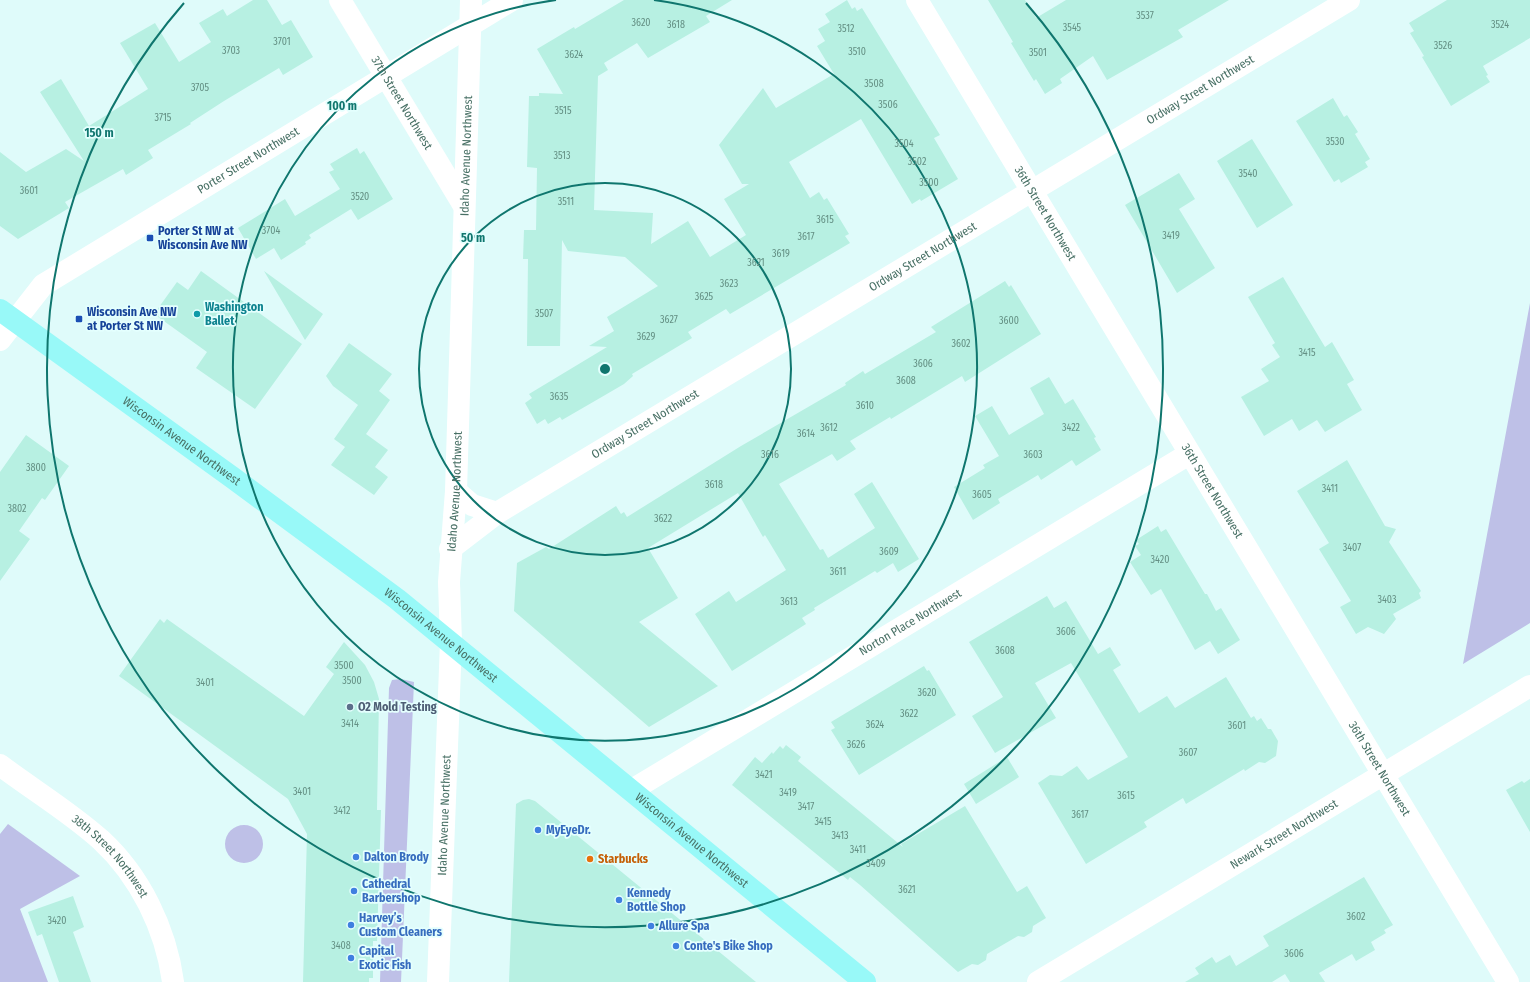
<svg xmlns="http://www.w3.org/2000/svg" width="1530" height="982" font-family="'Fira Sans Condensed',sans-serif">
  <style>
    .green { fill: #bec0e7 }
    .building { fill: #b7f0e2 }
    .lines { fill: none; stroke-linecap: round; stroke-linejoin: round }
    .minor { stroke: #fff; stroke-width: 22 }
    .major { stroke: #98f9f8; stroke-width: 22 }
    .ring { fill: none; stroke: #0f766e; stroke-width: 2 }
    .transit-dot { fill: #1a4fb4; stroke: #e4fffe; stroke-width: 1.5 }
    .culture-dot { fill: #0f9aa8; stroke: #e4fffe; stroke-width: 1.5 }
    .service-dot { fill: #5c6f8a; stroke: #e4fffe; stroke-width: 1.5 }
    .shop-dot { fill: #3f7fe0; stroke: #e4fffe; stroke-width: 1.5 }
    .food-dot { fill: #e8710a; stroke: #e4fffe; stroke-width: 1.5 }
    .labels { text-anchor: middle; stroke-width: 3.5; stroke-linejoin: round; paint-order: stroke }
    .number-label { font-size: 10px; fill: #649084 }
    .street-label { font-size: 12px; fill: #487065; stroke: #e4fffe }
    .transit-label { font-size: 12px; font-weight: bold; fill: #164399; stroke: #e4fffe; text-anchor: start }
    .culture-label { font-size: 12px; font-weight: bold; fill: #0d838f; stroke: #e4fffe; text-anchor: start }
    .service-label { font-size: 12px; font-weight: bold; fill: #4e5e75; stroke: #e4fffe; text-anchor: start }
    .shop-label { font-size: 12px; font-weight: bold; fill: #366cbe; stroke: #e4fffe; text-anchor: start }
    .food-label { font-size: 12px; font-weight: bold; fill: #c56008; stroke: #e4fffe; text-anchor: start }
    .centre { fill: #0f766e; stroke: #e4fffe; stroke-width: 2 }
    .ring-label { font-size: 12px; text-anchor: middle; font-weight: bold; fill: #0f766e; stroke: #e4fffe; stroke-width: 3.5; stroke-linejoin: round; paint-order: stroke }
  </style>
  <rect width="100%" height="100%" fill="#dffbfa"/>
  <path class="green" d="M1530,303V623L1463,664Z
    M401,679L414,682L401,982H380L389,688L392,680Z
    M8,824L80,876L20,909L48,982H0V834Z
    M225 844a19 19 0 1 1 38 0a19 19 0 1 1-38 0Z"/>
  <path class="building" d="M253,0H267L282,25L291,20L313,57L283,75L279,68L224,101L190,123L191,124L148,150L153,158L126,175L123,169L65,202L69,208L18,239L0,226V152L26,172L66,149L84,161L40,92L61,79L89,126L148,89L120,43L155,23L179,62L211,42L199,23L223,9L227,16Z
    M624,0H732L706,16L710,22L648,58L637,43L604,63L608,70L598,76L594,210L653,213L651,244L688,221L710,257L746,235L724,199L749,184H742L719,145L763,88L776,108L834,74L817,46L825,41L818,29L830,22L825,14L847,0L852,9L855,7L857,11L862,8L940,135L934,138L958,179L921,201L920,199L912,204L861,119L789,162L810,198L819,192L824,200L827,198L849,234L845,236L850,243L730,314L726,309L688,332L692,338L632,374L633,376L624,384L600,398L562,420L560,417L548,424L545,419L537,424L525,403L532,398L529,394L607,347L589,346L614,331L607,317L658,286L625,257L568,251L562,240L560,346H527L528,259H523L524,230H536L537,168L527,167L529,96H539V93L563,94L537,49L574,27L575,29Z
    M988,0H1025L1036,18L1066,0H1229L1178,30L1183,37L1107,80L1093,56L1060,79L1062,83L1045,94L1036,79L1034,81L1011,43L1013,42Z
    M1447,0H1530V38L1483,66L1488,75L1486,76L1490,82L1451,106L1422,57L1424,56L1410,33L1414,31L1409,23Z
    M1333,98L1344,117L1347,115L1358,132L1355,134L1370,159L1365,162L1368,167L1341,183L1339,179L1334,182L1296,121Z
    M1252,139L1293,205L1257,228L1217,161Z
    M357,148L360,154L364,151L393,199L358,220L351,209L309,235L311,238L305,242L306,244L281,260L274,248L256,259L238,228L285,199L295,216L340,189L329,172L334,170L330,164Z
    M1179,173L1195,199L1179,209L1215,268L1177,293L1125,205Z
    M201,271L302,344L255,409L196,368L207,352L154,314L177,282L188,290Z
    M264,271L323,314L305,340Z
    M1283,277L1325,347L1332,342L1354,380L1347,384L1362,410L1325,432L1317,420L1299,431L1292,419L1264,436L1241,397L1269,381L1261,369L1280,357L1272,345L1275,343L1248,297Z
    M1005,281L1009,287L1011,285L1041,334L965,382L962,376L891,419L890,417L850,441L856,449L837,461L832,454L779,484L820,550L823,549L828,558L875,528L854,494L872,482L919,559L898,572L893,563L877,573L875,571L814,608L815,610L802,618L806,624L732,671L695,614L729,591L736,602L786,570L765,535L763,537L738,493L648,548L678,598L639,622L718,686L649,727L514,611L517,563L546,547L549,549L616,506L621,514L624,512L627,517L741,446L846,385L845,383L863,371L865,374L936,332L931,327Z
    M349,343L392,374L379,391L390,400L366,434L388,450L375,467L388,477L374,495L331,465L345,447L334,439L358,405L333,386L326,376Z
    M1049,377L1065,404L1073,399L1096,437L1094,438L1101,450L1076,466L1072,460L1041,480L1038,475L998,499L1000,503L973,520L954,487L985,468L983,465L999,456L975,416L992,406L1009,435L1044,414L1030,388Z
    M26,435L69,466L45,500L42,498L19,531L30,539L0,581V472Z
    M1347,460L1385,526L1396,529L1389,542L1421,591L1419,593L1421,598L1393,614L1396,619L1384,634L1368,627L1356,634L1340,607L1351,601L1319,549L1329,543L1297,491Z
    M1158,526L1161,532L1166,529L1205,594H1207L1216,611L1221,608L1240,640L1218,654L1210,641L1195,650L1161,589L1151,595L1130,562L1141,555L1135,546L1139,544L1136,540Z
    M1047,596L1054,608L1066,601L1098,654L1110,647L1121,665L1113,670L1139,713L1167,696L1175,708L1226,677L1251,718L1254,716L1257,721L1261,718L1268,729H1271L1278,741L1276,756L1265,763L1259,762L1245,771L1244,769L1186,804L1183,798L1144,822L1147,827L1086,864L1038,783L1050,775L1062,776L1077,766L1088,780L1128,757L1071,663L1035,683L1056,718L995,753L972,716L1003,697L969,642Z
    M160,619L164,623L167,619L304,716L334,674L326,667L344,642L365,665L374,682L379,699L377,810H381L377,941H373V978H369V982H303L307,834L288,799L119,676Z
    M924,666L927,671L929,670L956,715L859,775L831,730L835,728L831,722Z
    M786,745L801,757L798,761L903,847L901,844L965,806L1017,892L1027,886L1046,918L1033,926L1032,932L1024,937L1018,936L987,954L986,960L978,965L972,964L958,972L860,885L850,877L848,880L732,785L755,757L762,763L772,752L773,754L780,746L783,749Z
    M1007,757L1019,777L976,804L964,784Z
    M1530,779V832L1506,790L1522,781L1524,783Z
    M529,799L535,801L756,982H509L516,804L523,800Z
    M1364,877L1393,925L1384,930L1386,933L1371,942L1375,950L1356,961L1352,954L1319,973L1325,982H1290L1285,974L1272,982H1185L1199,974L1195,968L1212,957L1216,963L1230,955L1236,966L1269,946L1263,936Z
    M73,896L84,927L73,932L91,982H59L42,934L37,936L28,912Z"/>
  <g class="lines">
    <g class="minor">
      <path id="s1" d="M340,0L464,206"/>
      <path id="s2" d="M917,0L1508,982"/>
      <path id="s3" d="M0,340L43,285L512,0"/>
      <path d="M456,491L472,505L497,513"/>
      <path id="s4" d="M450,549L497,513L1349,0"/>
      <path id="s5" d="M0,765C33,790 70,812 101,840C140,876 166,929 173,982"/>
      <path id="s6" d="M632,790L1189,454"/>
      <path id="s7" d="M438,982L451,642L449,582L456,491L471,0"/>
      <path id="s8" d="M1038,982L1530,686"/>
    </g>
    <path class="major" id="s9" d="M0,310L233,478L397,599L865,982"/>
  </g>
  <g class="ring">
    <circle cx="605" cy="369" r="186"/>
    <path d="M654 0A372 372 0 1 1 556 0"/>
    <path d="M1026 3A558 558 0 1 1 184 3"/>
  </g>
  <g class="transit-dot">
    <rect x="146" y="234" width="8" height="8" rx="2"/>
    <rect x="75" y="315" width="8" height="8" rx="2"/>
  </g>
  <circle class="culture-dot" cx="197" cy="314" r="4"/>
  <circle class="service-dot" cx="350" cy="707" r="4"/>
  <g class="shop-dot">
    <circle cx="538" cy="830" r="4"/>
    <circle cx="356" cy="857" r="4"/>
    <circle cx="354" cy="891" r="4"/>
    <circle cx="619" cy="900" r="4"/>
    <circle cx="351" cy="925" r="4"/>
    <circle cx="651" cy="926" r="4"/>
    <circle cx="676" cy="946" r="4"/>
    <circle cx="351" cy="958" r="4"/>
  </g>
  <circle class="food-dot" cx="590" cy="859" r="4"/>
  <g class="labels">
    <g class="number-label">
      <text x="1145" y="19">3537</text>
      <text x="641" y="26">3620</text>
      <text x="676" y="28">3618</text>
      <text x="1500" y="28">3524</text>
      <text x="1072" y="31">3545</text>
      <text x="846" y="32">3512</text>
      <text x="282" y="45">3701</text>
      <text x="1443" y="49">3526</text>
      <text x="231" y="54">3703</text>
      <text x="857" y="55">3510</text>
      <text x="1038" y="56">3501</text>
      <text x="574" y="58">3624</text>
      <text x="874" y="87">3508</text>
      <text x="200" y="91">3705</text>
      <text x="888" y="108">3506</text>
      <text x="563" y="114">3515</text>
      <text x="163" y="121">3715</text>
      <text x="1335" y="145">3530</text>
      <text x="904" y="147">3504</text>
      <text x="562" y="159">3513</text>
      <text x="917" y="165">3502</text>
      <text x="1248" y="177">3540</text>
      <text x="929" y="186">3500</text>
      <text x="29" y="194">3601</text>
      <text x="360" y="200">3520</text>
      <text x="566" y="205">3511</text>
      <text x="825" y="223">3615</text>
      <text x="271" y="234">3704</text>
      <text x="1171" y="239">3419</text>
      <text x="806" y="240">3617</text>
      <text x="781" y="257">3619</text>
      <text x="756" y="266">3621</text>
      <text x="729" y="287">3623</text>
      <text x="704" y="300">3625</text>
      <text x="544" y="317">3507</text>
      <text x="669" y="323">3627</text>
      <text x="1009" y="324">3600</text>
      <text x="646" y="340">3629</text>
      <text x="961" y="347">3602</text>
      <text x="1307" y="356">3415</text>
      <text x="923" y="367">3606</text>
      <text x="906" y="384">3608</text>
      <text x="559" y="400">3635</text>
      <text x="865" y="409">3610</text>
      <text x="829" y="431">3612</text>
      <text x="1071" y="431">3422</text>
      <text x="806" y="437">3614</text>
      <text x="770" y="458">3616</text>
      <text x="1033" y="458">3603</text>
      <text x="36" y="471">3800</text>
      <text x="714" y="488">3618</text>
      <text x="1330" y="492">3411</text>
      <text x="982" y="498">3605</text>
      <text x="17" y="512">3802</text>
      <text x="663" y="522">3622</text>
      <text x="1352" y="551">3407</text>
      <text x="889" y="555">3609</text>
      <text x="1160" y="563">3420</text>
      <text x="838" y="575">3611</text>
      <text x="1387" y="603">3403</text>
      <text x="789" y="605">3613</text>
      <text x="1066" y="635">3606</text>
      <text x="1005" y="654">3608</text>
      <text x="344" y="669">3500</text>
      <text x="352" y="684">3500</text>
      <text x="205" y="686">3401</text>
      <text x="927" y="696">3620</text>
      <text x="909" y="717">3622</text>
      <text x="350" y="727">3414</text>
      <text x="875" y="728">3624</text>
      <text x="1237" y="729">3601</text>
      <text x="856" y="748">3626</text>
      <text x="1188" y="756">3607</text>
      <text x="764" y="778">3421</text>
      <text x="302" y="795">3401</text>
      <text x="788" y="796">3419</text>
      <text x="1126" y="799">3615</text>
      <text x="806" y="810">3417</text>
      <text x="342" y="814">3412</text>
      <text x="1080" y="818">3617</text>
      <text x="823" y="825">3415</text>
      <text x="840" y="839">3413</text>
      <text x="858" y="853">3411</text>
      <text x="876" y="867">3409</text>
      <text x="907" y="893">3621</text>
      <text x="1356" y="920">3602</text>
      <text x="57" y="924">3420</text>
      <text x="341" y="949">3408</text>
      <text x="1294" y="957">3606</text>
    </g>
    <g class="street-label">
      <text dy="4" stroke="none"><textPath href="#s4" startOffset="880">Ordway Street Northwest</textPath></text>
      <text dy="4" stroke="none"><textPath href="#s1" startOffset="120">37th Street Northwest</textPath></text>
      <text dy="4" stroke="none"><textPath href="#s7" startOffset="827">Idaho Avenue Northwest</textPath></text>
      <text dy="4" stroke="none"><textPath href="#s3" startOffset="310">Porter Street Northwest</textPath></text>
      <text dy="4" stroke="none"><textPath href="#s2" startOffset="249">36th Street Northwest</textPath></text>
      <text dy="4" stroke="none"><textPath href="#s4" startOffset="556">Ordway Street Northwest</textPath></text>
      <text dy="4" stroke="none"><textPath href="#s4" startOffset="232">Ordway Street Northwest</textPath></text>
      <text dy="4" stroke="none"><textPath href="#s9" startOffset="224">Wisconsin Avenue Northwest</textPath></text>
      <text dy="4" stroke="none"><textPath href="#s7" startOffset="491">Idaho Avenue Northwest</textPath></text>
      <text dy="4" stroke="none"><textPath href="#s2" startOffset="573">36th Street Northwest</textPath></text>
      <text dy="4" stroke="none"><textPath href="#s6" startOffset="325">Norton Place Northwest</textPath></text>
      <text dy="4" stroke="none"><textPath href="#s9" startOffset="548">Wisconsin Avenue Northwest</textPath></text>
      <text dy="4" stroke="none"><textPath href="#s2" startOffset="897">36th Street Northwest</textPath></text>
      <text dy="4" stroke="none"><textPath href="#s7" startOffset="167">Idaho Avenue Northwest</textPath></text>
      <text dy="4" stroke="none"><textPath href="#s8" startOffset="287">Newark Street Northwest</textPath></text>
      <text dy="4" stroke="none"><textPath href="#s9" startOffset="872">Wisconsin Avenue Northwest</textPath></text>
      <text dy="4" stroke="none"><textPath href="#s5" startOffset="144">38th Street Northwest</textPath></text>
    </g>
    <g class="transit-label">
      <text x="158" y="235">Porter St NW at<tspan x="158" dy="14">Wisconsin Ave NW</tspan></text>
      <text x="87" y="316">Wisconsin Ave NW<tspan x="87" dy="14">at Porter St NW</tspan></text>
    </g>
    <g class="culture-label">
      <text x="205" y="311">Washington<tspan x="205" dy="14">Ballet</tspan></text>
    </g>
    <g class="service-label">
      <text x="358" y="711">O2 Mold Testing</text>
    </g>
    <g class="shop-label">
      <text x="546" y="834">MyEyeDr.</text>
      <text x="364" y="861">Dalton Brody</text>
      <text x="362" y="888">Cathedral<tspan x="362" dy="14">Barbershop</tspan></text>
      <text x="627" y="897">Kennedy<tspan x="627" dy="14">Bottle Shop</tspan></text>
      <text x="359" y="922">Harvey’s<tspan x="359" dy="14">Custom Cleaners</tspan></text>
      <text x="659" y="930">Allure Spa</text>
      <text x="684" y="950">Conte's Bike Shop</text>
      <text x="359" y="955">Capital<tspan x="359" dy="14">Exotic Fish</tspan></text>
    </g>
    <g class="food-label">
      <text x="598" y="863">Starbucks</text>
    </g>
  </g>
  <circle cx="605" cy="369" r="6" class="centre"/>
  <g class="ring-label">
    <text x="342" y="110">100 m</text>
    <text x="99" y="137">150 m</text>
    <text x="473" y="242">50 m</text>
  </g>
</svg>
